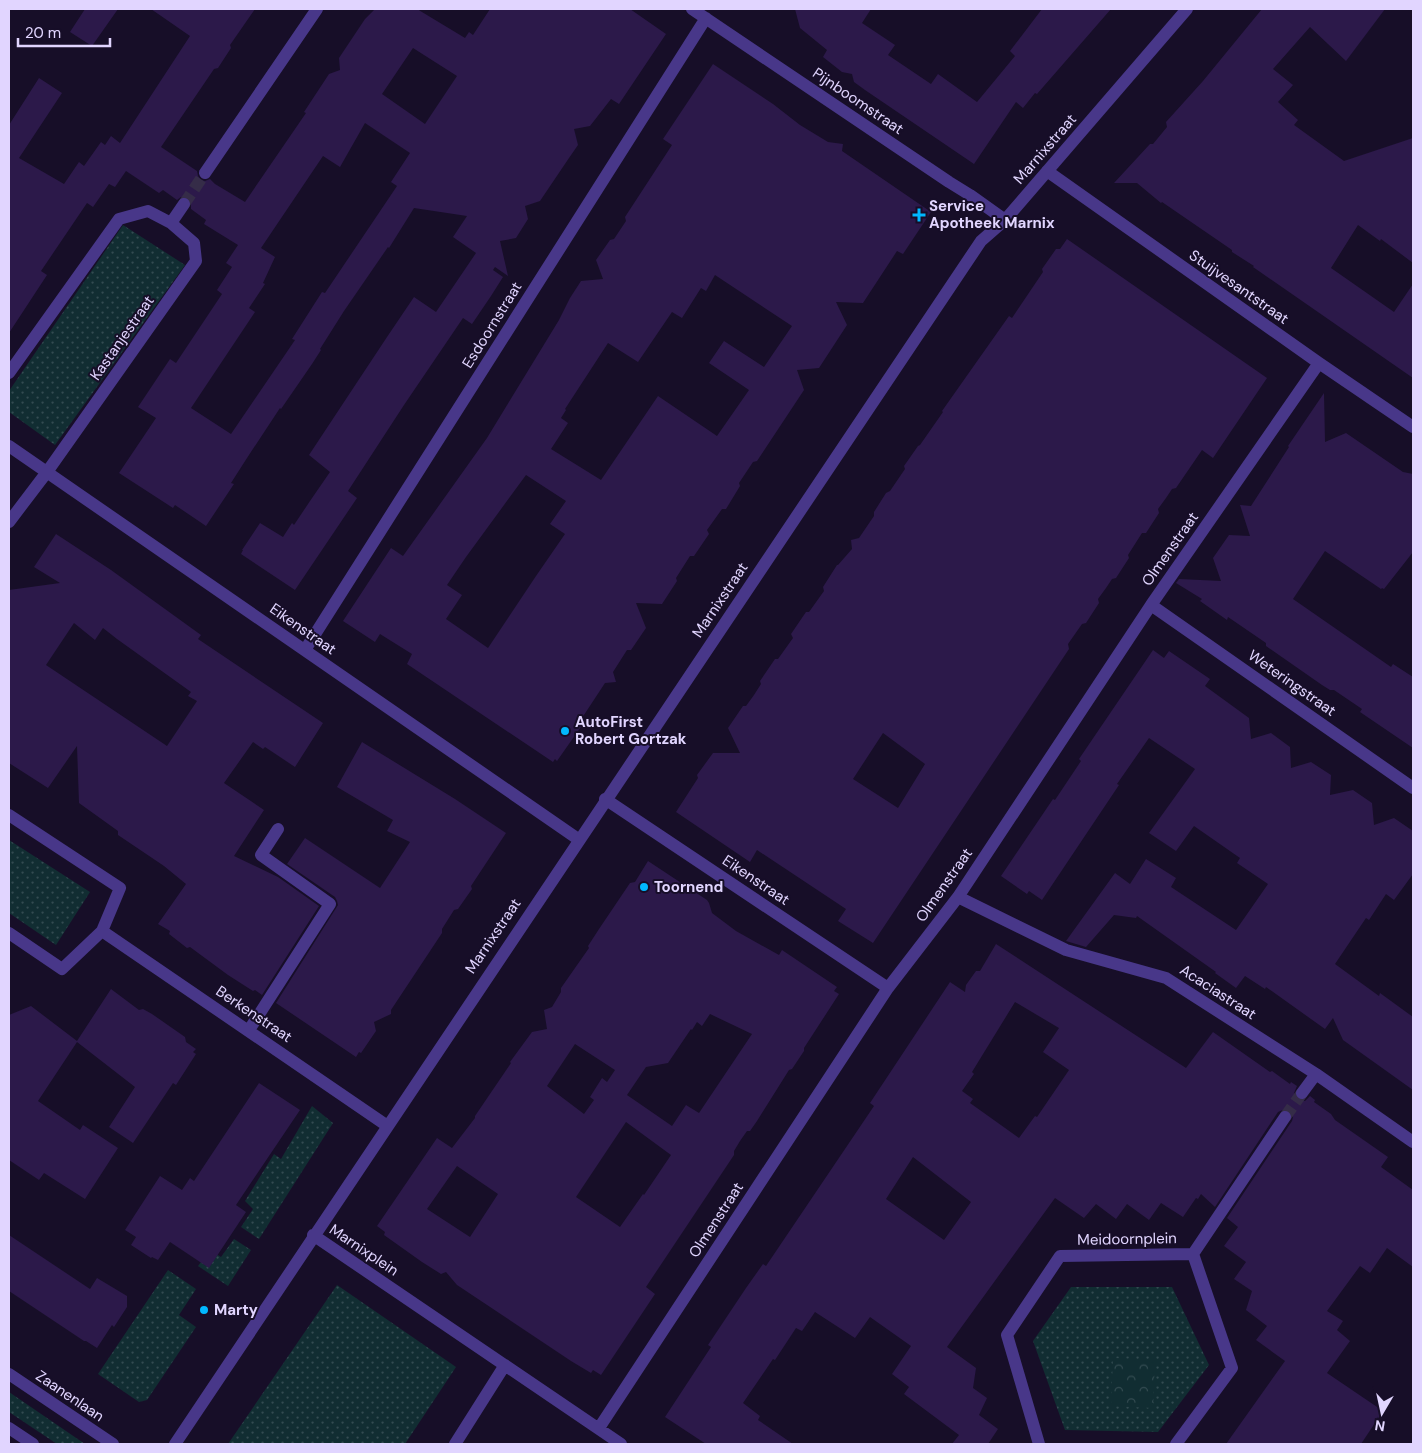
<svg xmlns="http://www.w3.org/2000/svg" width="1422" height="1453" font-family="'DM Sans',sans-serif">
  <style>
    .grass { fill: url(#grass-dots) }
    .park { fill: url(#park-crowns) }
    .building { fill: #2c194a; fill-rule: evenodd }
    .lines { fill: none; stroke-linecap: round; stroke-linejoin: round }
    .minor-tunnel { stroke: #352c48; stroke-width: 12; stroke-dasharray: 12 6; stroke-linecap: butt }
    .minor { stroke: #483789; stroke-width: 12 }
    .poi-dot { fill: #01b8ff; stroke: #170e28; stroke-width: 2 }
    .labels { text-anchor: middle; stroke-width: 4; stroke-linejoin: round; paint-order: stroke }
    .street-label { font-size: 15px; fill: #e1d5ff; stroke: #170e28 }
    .poi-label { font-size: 15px; font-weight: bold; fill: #e1d5ff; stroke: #170e28; text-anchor: start }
  </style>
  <defs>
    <pattern id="grass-dots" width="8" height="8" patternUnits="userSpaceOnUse" patternTransform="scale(1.25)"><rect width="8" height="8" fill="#112d32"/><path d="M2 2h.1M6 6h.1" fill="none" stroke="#334b51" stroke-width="1.8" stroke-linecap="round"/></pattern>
    <pattern id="park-crowns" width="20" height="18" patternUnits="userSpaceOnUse" patternTransform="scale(1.25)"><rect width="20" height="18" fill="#112d32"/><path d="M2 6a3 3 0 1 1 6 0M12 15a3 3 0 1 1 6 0" fill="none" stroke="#334b51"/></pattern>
  </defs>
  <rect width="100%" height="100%" fill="#170e28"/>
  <path class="grass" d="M123,225L185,265L55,445L9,412V391Z
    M9,840L90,892L56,945L9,913Z
    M312,1106L333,1123L259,1239L241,1227L253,1209L245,1201L274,1154L281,1159Z
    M234,1239L251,1250L228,1286L198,1266L210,1250L221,1257Z
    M168,1270L196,1289L179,1315L196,1327L147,1400L139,1402L98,1374Z
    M337,1285L456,1367L405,1444H228Z
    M1071,1287H1172L1209,1365L1158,1432L1065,1430L1033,1341Z
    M9,1392L85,1444H57L9,1412Z"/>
  <path class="park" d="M1113,1358L1155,1360L1153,1408L1111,1406Z"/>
  <path class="building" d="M85,9H118L92,46L70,32Z
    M151,9H255L230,45L231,48L218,68L214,69L161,147L197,171L198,176L201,180L205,181L210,179L215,184L245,202L306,113L304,112L329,74L340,70L339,58L365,19L375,9H417L465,38L469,32L473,35L490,9H630L666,34L619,104L611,99L590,126L574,129L578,145L569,158L540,201L525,206L528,219L516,238L500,241L508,276L495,267L493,270L503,277L491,296L472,324L463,318L404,405L348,491L357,498L295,590L241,554L243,550H242L260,523L283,537L292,523L294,525L310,501L330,472L309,455L387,337L414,297L436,312L476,253L453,237L467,216L414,208L389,248L388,247L344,311L320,349L321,350L312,364L281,409L280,408L247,458L231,483L234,484L206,526L175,505L173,508L119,473L156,418L138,407L170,359L176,363L222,294L217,290L232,267L226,263L238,245L204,224L206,220L191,209V201L188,197H181L177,200L163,190L159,193L126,171L115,187L109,184L93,207L87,203L41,271L47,275L9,333V125L39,78L62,93L19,158L64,184L79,162L84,166L101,142L105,145L111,136L120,143L190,36ZM413,48L457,76L425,124L382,94ZM365,123L410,153L391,182L397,186L325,293L322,292L292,339L295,340L231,434L191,408L255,312L249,308L265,284L263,283L275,257L261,248L323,156L340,167Z
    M795,9H871L862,23L895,45L888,55L931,84L938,74L977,102L1015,56L1010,51L1042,9H1111L1037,94L1035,93L1023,108L1016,102L974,164L865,90L854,82L852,74L842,72L823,57L827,50L800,28Z
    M1262,9H1385L1346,61L1310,27L1273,69L1293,85L1278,102L1298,120L1294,125L1344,161L1413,138V263L1381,239L1380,241L1358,225L1331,268L1394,312L1413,284V378L1253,267L1254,266L1232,252V250L1162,202L1161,203L1137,183H1114L1150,144H1153L1167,127L1166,122L1203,81Z
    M713,64L773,104L800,125L828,142L843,144L842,151L931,212L903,254L897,251L863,303L836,302L847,325L819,368L797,370L804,390L757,461L753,462L739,483L740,486L726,509H722L707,530L709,534L694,556H690L676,578L677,581L662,604L636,603L646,628L631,650H627L613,672L616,682L605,683L582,718L585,721L557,761L555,759L553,762L407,664L412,654L380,634L375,642L343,621L391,548L403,556L487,438L559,320L570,298L581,281L603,279L596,260L610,240L614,239L626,221L625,217L672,145L663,139ZM715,275L792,326L764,367L724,341L709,363L749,390L717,436L658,396L601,480L551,449L568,423L561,418L566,410L565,409L608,343L638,362L672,312L682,318L701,288L706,291ZM526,475L566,501L550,524L565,534L536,576L488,648L446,619L462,595L447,585L466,557Z
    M1067,239L1267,378L1213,458L1202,450L1176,488L1172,489L1166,498L1158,509L1159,513L1146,533H1142L1128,555L1129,558L1116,578L1112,579L1106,588L1098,599L1099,603L1086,623L1082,624L1068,644L1069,649L873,943L838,921L846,909L757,850L750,862L676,812L698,778L697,775L713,753H740L728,728L743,706H746L754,695L761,684L760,681L775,659H778L793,638L791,634L806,612H809L824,591L823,587L837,565H838L852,549L851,540L859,538L874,516V512L886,493L890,491L905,469L904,466L918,446L920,445L943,412L942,411L1009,316L1012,318L1043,272L1042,269L1056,249H1060ZM883,733L925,764L898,808L853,779Z
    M1324,393L1325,442L1346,433L1403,472L1413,474V552L1384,589L1382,588L1381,589L1325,551L1293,599L1391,667L1393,664L1413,677V748L1360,712L1362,709L1334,690H1330L1322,685L1266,646V643L1228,617L1227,620L1200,601L1202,599L1176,583L1179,579L1221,581L1213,558L1229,535L1250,536L1240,505L1251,506L1289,447L1288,446Z
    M56,534L111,570L201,635L198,639L323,723L295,767L265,747L263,749L253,742L224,783L264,810L234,856L278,877L319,906L262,995L255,990L253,991L228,975L190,947L187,948L169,934L170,931L158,924L186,884L164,866L118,835V831L79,803L77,746L48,788L9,763V590L60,583L34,567ZM74,623L95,640L103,628L117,639L191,692L188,696L197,701L167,746L46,665Z
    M1153,650L1164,658L1169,651L1210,679L1205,686L1249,718L1251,739L1271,733L1290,747L1291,768L1311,762L1331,775L1330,795L1353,790L1372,803L1374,825L1394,818L1413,831V874L1394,900L1386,894L1369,920L1366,918L1335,964L1379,996L1380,993L1413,1017V1090L1343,1040L1333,1018L1325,1029L1266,987L1265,989L1245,976L1236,988L1215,973L1216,972L1137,916L1136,918L1114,915L1086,947L1066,941L1115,873L1130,884L1146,859L1176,878L1171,887L1236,930L1268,884L1237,863L1240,858L1194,826L1176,851L1149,833L1195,769L1149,738L1117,784L1119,785L1042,900L1029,891L1027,894L1001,876L1053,799L1055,800L1081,761L1079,759Z
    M362,742L455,799L506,833L471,886L472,889L458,909L454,910L442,929V933L391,1010V1014L374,1022L376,1031L361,1053L359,1052L356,1057L276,1003L338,905L337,901L335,897L287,864L305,838L380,888L410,842L387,831L393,820L337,787Z
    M648,861L707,900L709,903L712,913L736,931L779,955L782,950L837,987L834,991L839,994L804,1048V1051L792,1069L789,1070L757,1121L750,1131H747L740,1141L734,1151V1155L646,1287L655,1294L601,1375L593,1370L591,1373L571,1361L457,1285L446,1272L441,1274L422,1262L384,1235L385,1232L377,1226L437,1138L452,1148L475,1118V1116L511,1063L510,1062L532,1032L547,1029L544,1010L552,1007L561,992V988L589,948L588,946L599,929L630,883L635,882ZM710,1014L752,1034L699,1113L686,1105L672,1126L627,1095L646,1067L668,1063L691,1029L692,1030L697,1022L702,1026ZM575,1044L615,1070L607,1082L602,1078L590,1097L594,1100L584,1114L547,1086ZM626,1122L671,1155L644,1195L643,1194L620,1227L576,1197ZM457,1166L498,1194L470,1237L427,1209Z
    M996,944L1186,1068L1213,1032L1270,1072L1272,1071L1290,1084L1291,1082L1297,1086L1294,1093L1295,1097L1298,1100L1305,1101L1310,1096L1315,1100L1314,1102L1331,1114L1335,1120L1388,1157L1381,1167L1413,1190V1267L1387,1248L1370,1273L1360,1266L1327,1311L1343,1321L1337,1330L1350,1341L1327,1373L1383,1411L1361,1444H1226L1285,1361L1256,1340L1267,1326L1246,1310L1252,1291L1234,1279L1246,1262L1224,1246L1238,1227L1227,1218L1292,1121L1293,1117L1292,1113L1289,1110L1285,1109L1278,1112L1215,1207L1201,1194L1198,1199L1196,1198L1183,1217L1161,1203L1149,1220L1127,1204L1116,1219L1096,1204L1084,1218L1055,1198L947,1347L976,1368L973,1388L987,1398L979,1415L998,1429L988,1444H952L959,1435L904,1394L909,1387L892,1374L911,1346L870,1317L855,1338L815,1312L802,1331L796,1328L775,1360L773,1359L743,1403L760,1416L758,1420L793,1444H706L665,1417L711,1347L708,1345L746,1288L763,1264L766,1266L874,1106L870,1103L950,982L965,992L966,985L976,971H980ZM1015,1002L1059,1028L1043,1052L1069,1070L1037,1117L1035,1116L1019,1138L970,1103L973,1099L962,1091L974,1074L972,1072ZM913,1157L971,1202L944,1240L886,1199Z
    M111,989L139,1010L143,1009L152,1014L185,1037L186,1042L196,1049L193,1052L196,1054L176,1085L173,1083L133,1143L109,1127L135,1087L77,1042L38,1101L80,1130L83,1125L118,1148L85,1199L44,1173L39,1180L9,1160V1015L31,1006L77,1041Z
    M259,1083L300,1110L236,1205L246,1212L209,1268L170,1242L158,1260L152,1257L151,1258L131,1245L136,1237L125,1230L160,1176L182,1190L190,1178L194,1181Z
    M9,1235L90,1289L97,1278L127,1296V1307L114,1327L112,1325L97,1348L86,1341H84L9,1291Z"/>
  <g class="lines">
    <path class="minor-tunnel" d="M184,204L205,173
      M1285,1117L1302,1093"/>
    <path class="minor" d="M692,9L949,182L970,195L1005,220
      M1047,171L1319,363L1413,427
      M205,173L317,9
      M171,223L184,204
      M9,373L119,219L148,211L171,223L194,243L196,261L47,472L9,522
      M9,446L578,839
      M1151,605L1413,788
      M305,650L706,18
      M605,799L888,988
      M9,815L120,888L102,931L62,969L9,933
      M958,897L1066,950L1166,978L1316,1074L1413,1142
      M102,931L386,1125
      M249,1030L330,904L261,855L278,829
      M1302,1093L1316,1074
      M313,1235L621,1444
      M1193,1254L1285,1117
      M9,1374L113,1444
      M9,1428L33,1444
      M599,1428L888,988L958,897L1151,605L1319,363
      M175,1444C441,1042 711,642 981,241L1005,220L1187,9
      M455,1444L505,1365
      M1039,1444L1007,1335L1060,1256L1193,1254
      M1176,1444L1232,1368L1193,1254"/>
  </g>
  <g class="poi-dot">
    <path d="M916.5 207.5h5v5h5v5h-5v5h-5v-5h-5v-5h5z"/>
    <circle cx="565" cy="731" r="5"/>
    <circle cx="644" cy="887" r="5"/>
    <circle cx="204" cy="1310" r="5"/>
  </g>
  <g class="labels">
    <g class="street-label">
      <text transform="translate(858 101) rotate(34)" y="5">Pijnboomstraat</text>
      <text transform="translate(1045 149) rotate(-49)" y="5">Marnixstraat</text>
      <text transform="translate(1239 287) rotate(35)" y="5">Stuijvesantstraat</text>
      <text transform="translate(492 325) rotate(-58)" y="5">Esdoornstraat</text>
      <text transform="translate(122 338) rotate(-55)" y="5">Kastanjestraat</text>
      <text transform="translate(1170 549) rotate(-55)" y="5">Olmenstraat</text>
      <text transform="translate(720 600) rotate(-56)" y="5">Marnixstraat</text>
      <text transform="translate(303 629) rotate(35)" y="5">Eikenstraat</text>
      <text transform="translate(1292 683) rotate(35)" y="5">Weteringstraat</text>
      <text transform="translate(756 880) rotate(34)" y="5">Eikenstraat</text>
      <text transform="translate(944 885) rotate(-55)" y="5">Olmenstraat</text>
      <text transform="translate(493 936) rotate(-56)" y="5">Marnixstraat</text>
      <text transform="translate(1218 992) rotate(33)" y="5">Acaciastraat</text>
      <text transform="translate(254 1014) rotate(34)" y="5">Berkenstraat</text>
      <text transform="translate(716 1220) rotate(-57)" y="5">Olmenstraat</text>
      <text transform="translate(1127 1239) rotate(-1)" y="5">Meidoornplein</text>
      <text transform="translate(364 1250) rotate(34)" y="5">Marnixplein</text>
      <text transform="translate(70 1396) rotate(34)" y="5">Zaanenlaan</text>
    </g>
    <g class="poi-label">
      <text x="929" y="211">Service<tspan x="929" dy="17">Apotheek Marnix</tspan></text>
      <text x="575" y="727">AutoFirst<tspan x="575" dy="17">Robert Gortzak</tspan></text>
      <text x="654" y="892">Toornend</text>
      <text x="214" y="1315">Marty</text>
    </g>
  </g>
  <rect width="1422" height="1453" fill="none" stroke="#e1d5ff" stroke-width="20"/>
  <g transform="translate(1382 1413) rotate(189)" stroke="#170e28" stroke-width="4" paint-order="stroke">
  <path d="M0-4L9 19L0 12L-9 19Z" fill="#e1d5ff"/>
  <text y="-8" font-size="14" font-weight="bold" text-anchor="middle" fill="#e1d5ff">N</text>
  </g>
  <path d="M18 38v8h92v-8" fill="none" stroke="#e1d5ff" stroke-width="2.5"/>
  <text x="25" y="38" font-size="15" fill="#e1d5ff" stroke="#170e28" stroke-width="4" paint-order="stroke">20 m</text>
</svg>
